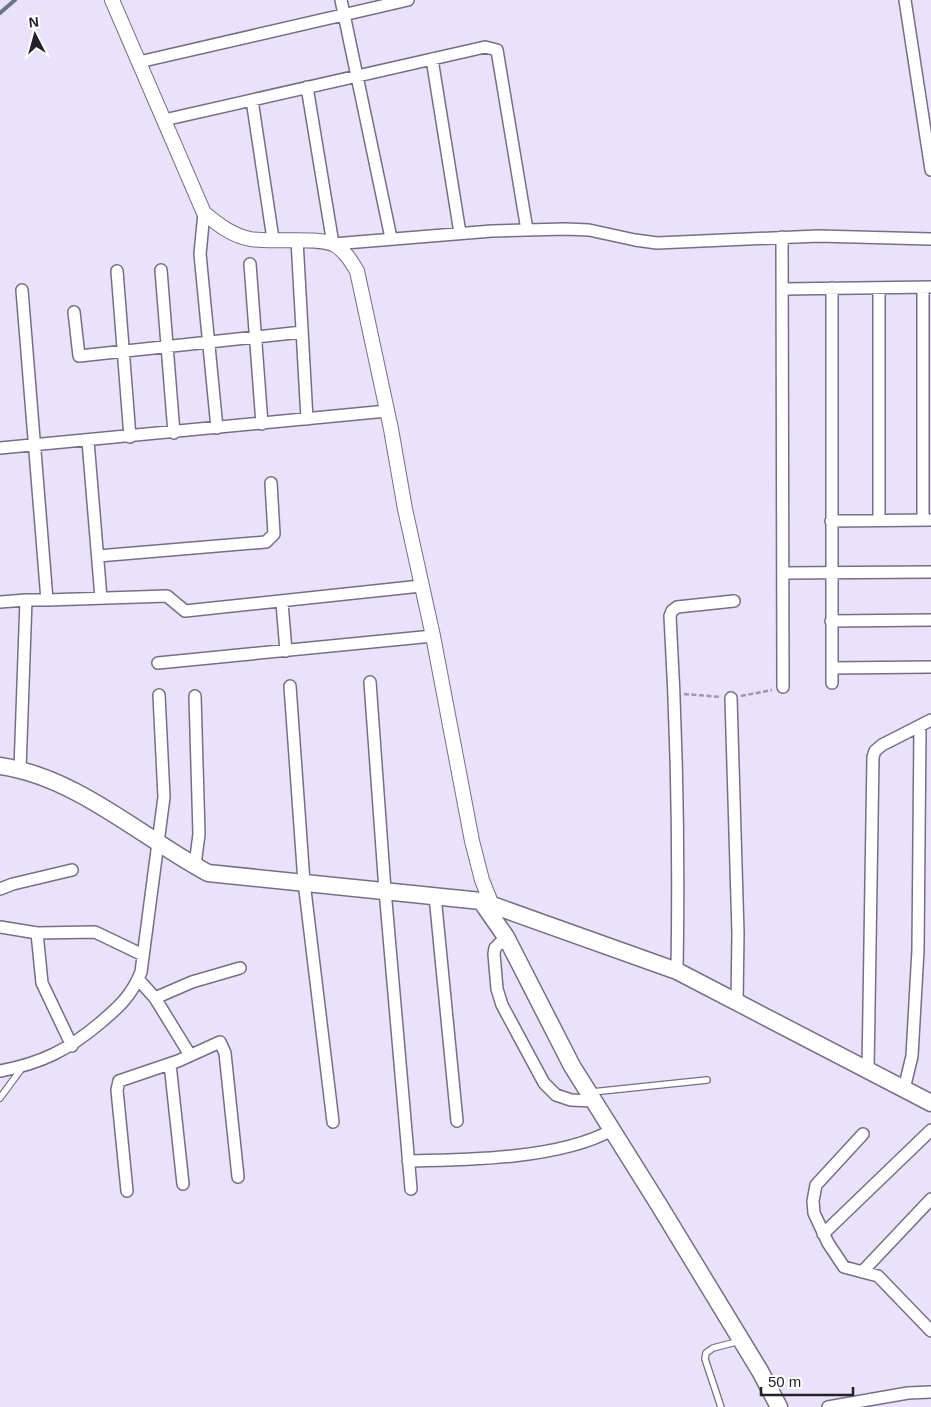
<svg xmlns="http://www.w3.org/2000/svg" width="931" height="1407" font-family="Arial,sans-serif">
  <style>
    .lines { fill: none; stroke-linecap: round; stroke-linejoin: round }
    .stream { stroke: #68758f; stroke-width: 4 }
    .service-casing { stroke: #766f84; stroke-width: 8 }
    .minor-casing { stroke: #766f84; stroke-width: 14 }
    .tertiary-casing { stroke: #766f84; stroke-width: 16 }
    .secondary-casing { stroke: #766f84; stroke-width: 19 }
    .path { stroke: #9e98aa; stroke-width: 2.5; stroke-dasharray: 5 2.5; stroke-linecap: butt }
    .service { stroke: #fff; stroke-width: 5.5 }
    .minor { stroke: #fff; stroke-width: 11 }
    .tertiary { stroke: #fff; stroke-width: 14 }
    .secondary { stroke: #fff; stroke-width: 16 }
  </style>
  <rect width="100%" height="100%" fill="#e9e2fa"/>
  <g class="lines">
    <path class="stream" d="M0,13L15,0"/>
    <g class="service-casing">
      <path id="service" d="M592,1092L707,1080
        M0,1098L22,1068
        M721,1407L705,1359L706,1353L713,1348L740,1341"/>
    </g>
    <g class="minor-casing">
      <path id="minor" d="M341,0L391,238
        M905,0L931,170
        M432,59L460,233
        M139,62L408,0
        M307,87L333,244L492,231L565,229L589,230L635,240L657,243L818,236L931,239
        M252,100L273,239
        M164,120L485,47L497,50L527,230
        M204,213L200,254L217,428
        M782,237L783,687
        M297,240L307,419
        M250,264L262,424
        M161,270L174,433
        M117,271L130,437
        M879,288V520
        M923,288V520
        M784,289L931,287
        M74,312L79,356L302,332
        M88,441L101,598
        M0,448L387,411
        M831,521L931,520
        M98,556L266,542L274,534L271,483
        M783,573L931,572
        M47,600L167,596L185,611L421,586
        M0,602L26,600
        M282,603L286,651
        M831,621L931,620
        M158,663L433,636
        M832,668L931,667
        M370,682L385,890L411,1189
        M832,683V288
        M290,686L304,882L333,1122
        M731,698L738,933L737,1003
        M20,769L26,600H47L22,290
        M195,865L199,834L195,696
        M0,889L13,884L72,870
        M435,896L457,1121
        M0,927L37,933L95,932L143,955
        M37,933L42,983L72,1046
        M506,937L495,948L494,954L497,989L502,1005L544,1083L556,1095L571,1100L594,1101
        M677,971C679,853 677,734 670,616L672,611L677,607L734,601
        M138,979L155,998L190,1055
        M155,998L192,982L240,968
        M170,1064L183,1184
        M868,1070L873,757L875,751L882,745L931,720
        M0,1071C42,1063 68,1050 100,1023C119,1007 132,995 141,972L164,797L159,695
        M904,1089L912,1056L918,950L920,727
        M863,1134L816,1185L813,1201L814,1213L828,1243L844,1267L878,1276L931,1331
        M408,1161C468,1160 560,1159 612,1130
        M127,1191L117,1090L119,1081L178,1061L220,1042L225,1053L238,1177
        M823,1234L931,1130
        M862,1272L931,1199
        M828,1407L908,1393L931,1392"/>
    </g>
    <g class="tertiary-casing">
      <path id="tertiary" d="M112,0L204,213C219,225 231,235 250,239C270,243 319,236 335,245C345,251 351,261 357,271L391,429L405,509L433,636L472,841L482,880L492,905"/>
    </g>
    <g class="secondary-casing">
      <path id="secondary" d="M0,766C77,777 141,837 208,873L481,901L677,971L931,1103
        M481,901L506,937L572,1066L659,1205L760,1371L779,1407"/>
    </g>
    <path class="path" d="M684,694L721,697
      M741,696L772,690"/>
    <use href="#service" class="service"/>
    <use href="#minor" class="minor"/>
    <use href="#tertiary" class="tertiary"/>
    <use href="#secondary" class="secondary"/>
  </g>
  <g transform="translate(35 35) rotate(354)" stroke="#ffffff" stroke-width="4" paint-order="stroke">
  <path d="M0-4L9 19L0 12L-9 19Z" fill="#232029"/>
  <text y="-8" font-size="14" font-weight="bold" text-anchor="middle" fill="#232029">N</text>
  </g>
  <path d="M761 1387v8h92v-8" fill="none" stroke="#232029" stroke-width="2.5"/>
  <text x="768" y="1387" font-size="15" fill="#232029" stroke="#ffffff" stroke-width="4" paint-order="stroke">50 m</text>
</svg>
